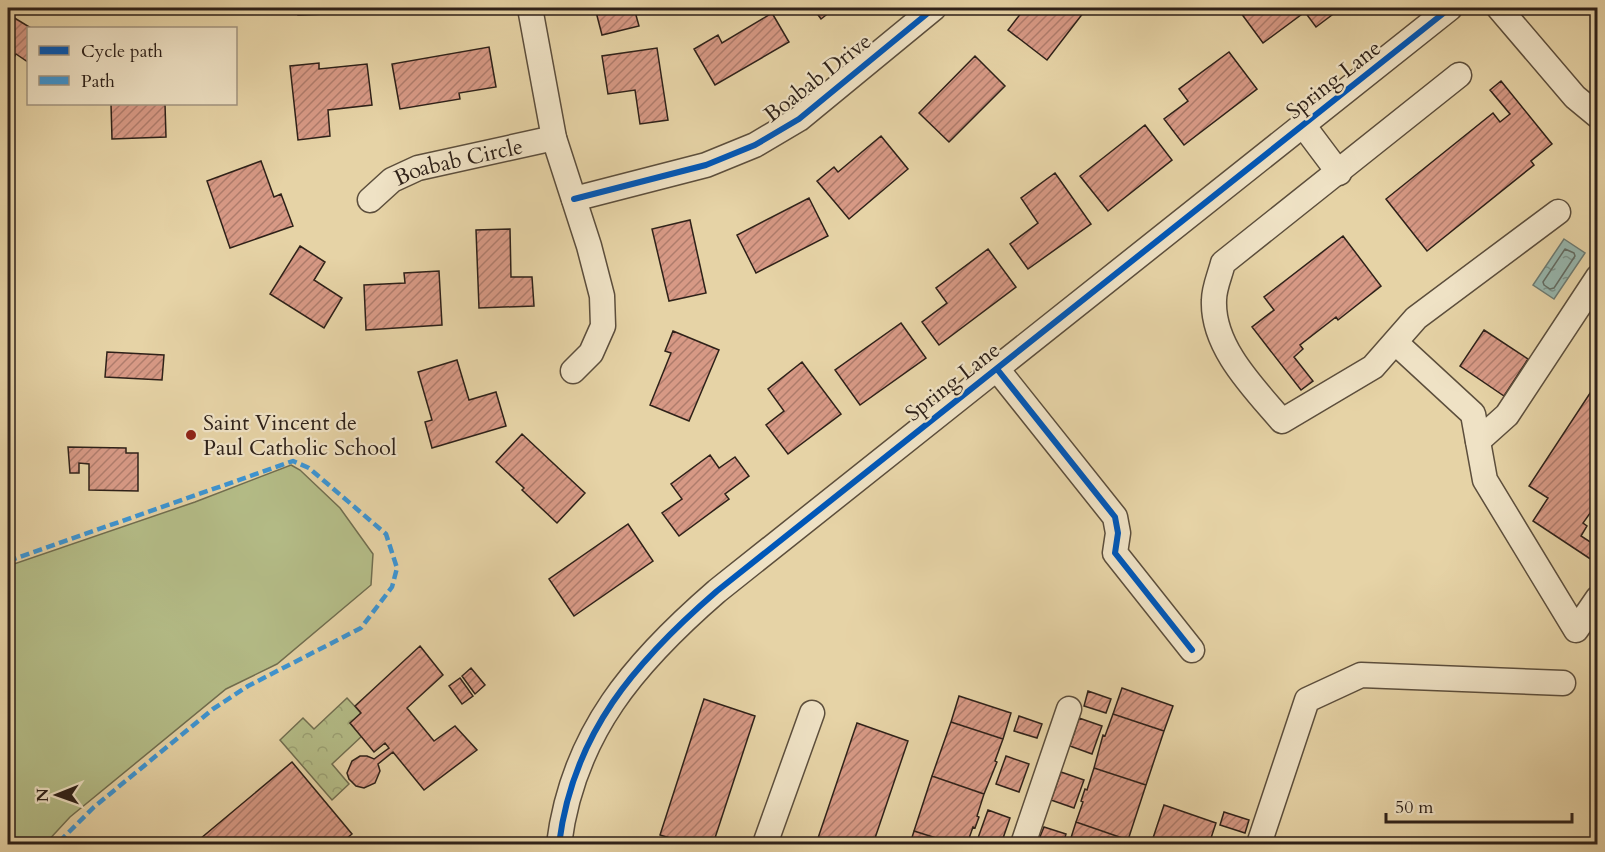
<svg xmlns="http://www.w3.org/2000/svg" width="1605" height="852" font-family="Cardo,serif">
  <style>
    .park { fill: url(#park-crowns); stroke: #716e50; stroke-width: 1.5 }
    .pitch { fill: #b4bc87; stroke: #716e50; stroke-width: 1.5 }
    .water { fill: url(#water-ripples); stroke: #6d7b72; stroke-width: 1.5 }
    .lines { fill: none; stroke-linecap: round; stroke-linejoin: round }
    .shore { stroke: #626c64; stroke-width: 1.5 }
    .building { fill: url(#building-hatch); stroke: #2e2119; stroke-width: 1.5 }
    .minor-casing { stroke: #5c4e3c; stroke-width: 27 }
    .minor { stroke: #efe2c5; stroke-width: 24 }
    .quiet { stroke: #3c95d4; stroke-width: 4.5; stroke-dasharray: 9 4.5; stroke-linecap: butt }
    .cycleway-casing { stroke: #efe2c5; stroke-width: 10 }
    .cycleway { stroke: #0057b8; stroke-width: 6 }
    .poi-dot { fill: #8f2418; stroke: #efe2c5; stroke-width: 2 }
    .labels { text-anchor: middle; stroke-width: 4.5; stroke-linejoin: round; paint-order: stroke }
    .street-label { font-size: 22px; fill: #2e2119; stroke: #efe2c5 }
    .poi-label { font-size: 22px; fill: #2e2119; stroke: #efe2c5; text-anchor: start }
  </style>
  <defs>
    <pattern id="park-crowns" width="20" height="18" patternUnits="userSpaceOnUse" patternTransform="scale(1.5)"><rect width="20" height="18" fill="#b4bc87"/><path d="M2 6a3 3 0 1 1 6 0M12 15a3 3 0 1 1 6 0" fill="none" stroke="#9ba174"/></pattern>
    <pattern id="water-ripples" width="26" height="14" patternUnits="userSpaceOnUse" patternTransform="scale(1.5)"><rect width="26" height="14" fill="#97b7ae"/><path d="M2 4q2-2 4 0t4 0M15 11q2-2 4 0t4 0" fill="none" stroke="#7c948d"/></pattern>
    <pattern id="building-hatch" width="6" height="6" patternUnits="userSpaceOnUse" patternTransform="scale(1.5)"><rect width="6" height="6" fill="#d79985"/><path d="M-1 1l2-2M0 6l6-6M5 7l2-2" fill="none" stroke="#af7c6c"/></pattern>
  </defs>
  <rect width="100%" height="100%" fill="#e6d3a6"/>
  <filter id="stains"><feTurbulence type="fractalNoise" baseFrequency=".00333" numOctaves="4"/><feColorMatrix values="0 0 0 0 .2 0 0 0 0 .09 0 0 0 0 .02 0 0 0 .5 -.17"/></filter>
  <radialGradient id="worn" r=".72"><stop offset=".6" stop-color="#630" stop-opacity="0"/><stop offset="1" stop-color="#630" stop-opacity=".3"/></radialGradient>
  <path class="park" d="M347,698L361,713L350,723L362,736L332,764L349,784L332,800L280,740L303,718L314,729Z"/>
  <path class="pitch" d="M291,465L300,470L340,508L373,554L371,585L277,664L226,689L70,817L45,844H8V566L195,502Z"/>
  <path class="water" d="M1564,239L1585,253L1554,299L1533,285Z"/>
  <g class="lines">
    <path class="shore" d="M1565,249L1574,253L1575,256L1554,288L1550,289L1544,285L1543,282Z"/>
  </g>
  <path class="building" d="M297,8H328V14L298,15Z
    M595,8H634L639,26L602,35Z
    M813,8H835L821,19Z
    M1025,8H1087L1047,60L1008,30Z
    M1240,8H1338L1340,9L1316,27L1305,12L1263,43L1238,9Z
    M772,13L789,42L715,85L694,49L718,35L722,43Z
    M8,14L31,28H28V62L16,54L8,68Z
    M489,47L496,87L459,93L460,99L400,109L392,64Z
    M657,48L668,120L640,124L635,90L608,94L602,56Z
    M1229,52L1257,89L1184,145L1164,119L1188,101L1179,89Z
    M975,56L1005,86L949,142L919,113Z
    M319,63V69L367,64L372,105L328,110L330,136L298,140L290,66Z
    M1501,81L1552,144L1531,161L1534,165L1427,251L1386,199L1493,113L1500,122L1510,114L1490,90Z
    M111,104H165L166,137L112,139Z
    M1145,125L1172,160L1108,211L1080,176Z
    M881,136L908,169L849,219L817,181L834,167L838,172Z
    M261,161L274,197L281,194L293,226L230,248L207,181Z
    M1055,173L1091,224L1028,269L1010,244L1038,223L1021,198Z
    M809,198L828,236L756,273L737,235Z
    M690,220L706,293L669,301L652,229Z
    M510,229L511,277H532L534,306L479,308L476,230Z
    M1343,236L1381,286L1338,320L1336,317L1300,345L1303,349L1294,357L1313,381L1301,390L1252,327L1274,310L1264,297Z
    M300,246L325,262L314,280L342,298L324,328L270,294Z
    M988,249L1016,287L939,345L922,322L947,303L936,288Z
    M439,271L442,325L366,330L364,285L405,283L404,273Z
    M901,323L926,358L860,405L835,370Z
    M1484,330L1528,359L1504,396L1460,366Z
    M673,331L719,350L689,421L650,405L671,353L665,351Z
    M107,352L164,355L162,380L105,377Z
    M457,360L469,400L496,392L506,426L432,448L425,422L432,420L418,372Z
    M802,362L841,414L788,454L766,425L784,411L768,389Z
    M1598,381V502L1583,523L1587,526L1581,536L1598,547V564L1533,521L1548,498L1529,486Z
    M522,434L585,493L557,523L522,490L524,488L496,462Z
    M68,447L126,448V453H138V491L89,490V464L79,463V473H70Z
    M710,455L719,468L735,457L749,476L725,494L729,499L679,536L662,513L682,499L671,484Z
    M628,524L653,561L574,616L549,579Z
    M420,646L443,675L407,708L434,741L455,726L477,750L424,790L393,752L378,764L380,771L375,783L364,788L356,786L349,779L347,773L352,761L360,756H367L374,759L389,748L385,743L374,752L350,723L361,713L355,706Z
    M471,668L485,685L475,694L462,676Z
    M460,678L473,696L462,704L449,686Z
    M1122,688L1173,706L1164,731L1113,714Z
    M1088,691L1111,699L1106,713L1084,706Z
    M959,696L1011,713L1003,739L951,722Z
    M704,699L755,716L713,844H690L660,835Z
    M1113,714L1164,731L1146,785L1094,768L1103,735L1105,736Z
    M1019,716L1042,724L1037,738L1014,731Z
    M1079,718L1102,726L1092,754L1070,746Z
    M951,722L1003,739L995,761L997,762L984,794L932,776Z
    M857,723L908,741L873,844H816Z
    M1006,756L1029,764L1019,792L996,784Z
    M292,762L352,834L340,844H194Z
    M1094,768L1146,785L1128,840L1076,822L1083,802L1081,801L1085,789L1087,790Z
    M1061,772L1084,780L1074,808L1051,800Z
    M932,776L984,794L977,816L979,817L975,828L973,827L967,844H955L914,831Z
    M1164,805L1216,823L1209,844H1151Z
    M988,810L1010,818L1001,844L978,838Z
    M1224,812L1249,820L1245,833L1220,825Z
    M1076,822L1128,840L1126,844H1066H1069Z
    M1044,827L1066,834L1063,844H1037Z
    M914,831L955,844H910Z"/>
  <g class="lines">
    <g class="minor-casing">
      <g id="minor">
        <path d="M530,8L554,138L589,246L602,296L603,326L591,353L573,371"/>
        <path d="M1499,8L1575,97L1598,116"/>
        <path d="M1459,75L1223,263C1220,275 1214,288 1214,300C1212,347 1254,388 1282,421L1373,367L1416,318L1558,212"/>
        <path d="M1303,125L1339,173"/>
        <path d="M574,199L706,165L755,145L799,119L934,8"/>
        <path id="s1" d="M370,200L392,180L418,168L554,138"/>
        <path d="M1396,343L1473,414L1485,480L1576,630L1598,598"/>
        <path d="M997,369L1115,517L1118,533L1115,553L1192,650"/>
        <path d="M1478,441L1507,415L1598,277"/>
        <path d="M559,844C573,733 635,662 717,591L1450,8"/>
        <path d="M765,844L812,713"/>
        <path d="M1023,844L1069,709"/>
        <path d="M1259,844L1307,700L1361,675L1563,683"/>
      </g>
    </g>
    <use href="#minor" class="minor"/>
    <path class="quiet" d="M8,561L293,461L309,468L386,534L397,568L392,587L361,628L248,686L213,709L94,807L57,844"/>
    <g class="cycleway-casing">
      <path id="cycleway" d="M574,199L706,165L755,145L799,119L934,8
        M997,369L1115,517L1118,533L1115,553L1192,650
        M559,844C573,733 635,662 717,591L1450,8"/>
    </g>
    <use href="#cycleway" class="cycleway"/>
  </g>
  <circle class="poi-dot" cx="191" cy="435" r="6"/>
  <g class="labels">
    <g class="street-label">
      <text transform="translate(817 77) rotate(-38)" y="8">Boabab Drive</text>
      <text transform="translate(1333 79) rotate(-38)" y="8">Spring Lane</text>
      <text dy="8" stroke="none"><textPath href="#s1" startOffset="99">Boabab Circle</textPath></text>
      <text transform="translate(952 381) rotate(-38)" y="8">Spring Lane</text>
    </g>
    <g class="poi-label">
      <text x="203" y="430">Saint Vincent de<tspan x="203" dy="25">Paul Catholic School</tspan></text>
    </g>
  </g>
  <rect width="1605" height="852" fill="none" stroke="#e6d3a6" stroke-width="30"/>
  <rect x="9" y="9" width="1587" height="834" fill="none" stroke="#2e2119" stroke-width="3"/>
  <rect x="15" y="15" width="1575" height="822" fill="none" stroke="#2e2119" stroke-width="1.5"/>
  <rect x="27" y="27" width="210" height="78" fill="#efe2c5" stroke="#a29580" stroke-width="1.5"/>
  <rect x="39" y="46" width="30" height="9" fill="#0057b8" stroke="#a29580" stroke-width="1.5"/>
  <text x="81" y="57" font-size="18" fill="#2e2119">Cycle path</text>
  <rect x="39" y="76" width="30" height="9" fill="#3c95d4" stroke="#a29580" stroke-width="1.5"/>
  <text x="81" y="87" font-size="18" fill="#2e2119">Path</text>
  <g transform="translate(57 795) rotate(269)" stroke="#efe2c5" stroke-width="4.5" paint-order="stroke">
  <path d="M0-4.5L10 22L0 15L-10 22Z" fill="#2e2119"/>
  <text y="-9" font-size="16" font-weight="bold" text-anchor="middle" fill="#2e2119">N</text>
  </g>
  <path d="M1386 813v9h186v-9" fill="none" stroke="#2e2119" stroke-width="3"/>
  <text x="1395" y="813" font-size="18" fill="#2e2119" stroke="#efe2c5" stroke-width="4.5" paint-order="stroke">50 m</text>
  <rect width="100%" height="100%" filter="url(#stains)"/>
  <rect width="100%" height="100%" fill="url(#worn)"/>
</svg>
